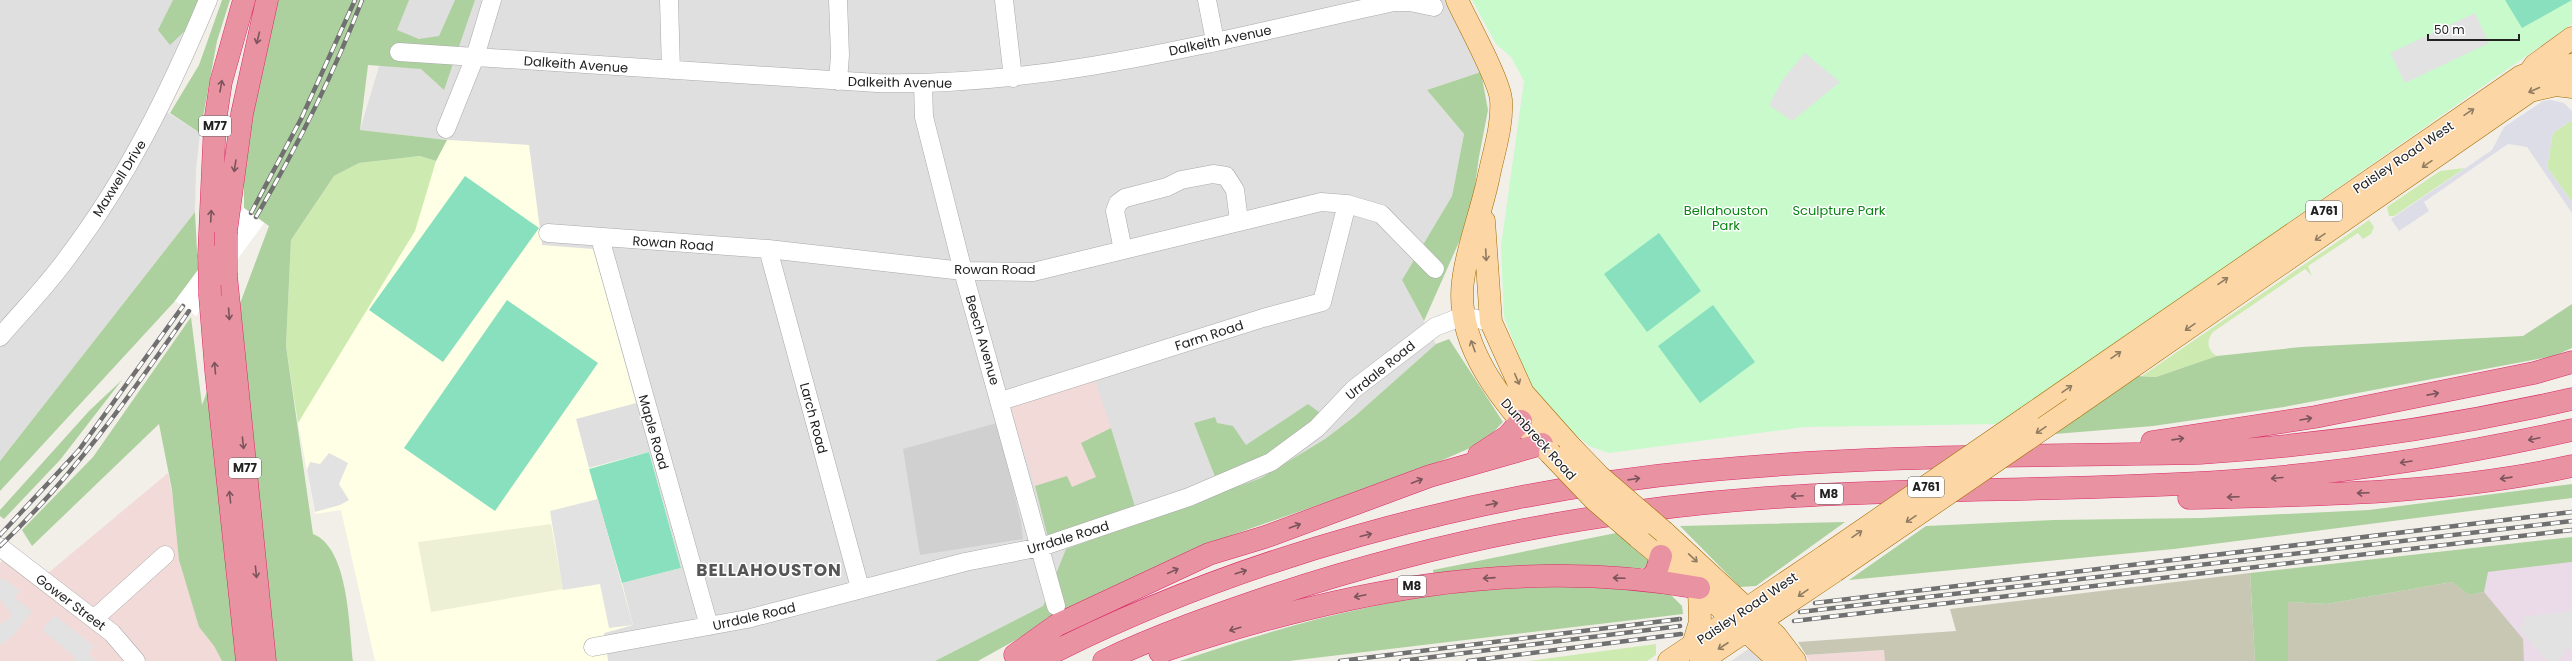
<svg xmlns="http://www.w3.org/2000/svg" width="2572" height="661" font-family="Poppins,sans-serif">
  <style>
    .residential { fill: #e0dfdf }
    .commercial { fill: #f2dad9 }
    .industrial { fill: #ebdbe8 }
    .education { fill: #ffffe5 }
    .religious { fill: #d0d0d0 }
    .construction { fill: #c7c7b4 }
    .farmland { fill: #eef0d5 }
    .grass { fill: #cdebb0 }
    .forest { fill: #add19e }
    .park { fill: #c8facc }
    .pitch { fill: #88e0be }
    .parking { fill: #e2e2e2 }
    .plaza { fill: #dddde8 }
    .pier { fill: #fff }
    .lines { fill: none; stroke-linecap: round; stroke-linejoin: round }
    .minor-casing { stroke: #a9a9a9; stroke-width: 19 }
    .major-casing { stroke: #a06b00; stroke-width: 23 }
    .highway-casing { stroke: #dc2a67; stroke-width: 23 }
    .minor { stroke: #fff; stroke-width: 18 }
    .major { stroke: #fcd6a4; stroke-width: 22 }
    .highway { stroke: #e892a2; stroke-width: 22 }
    .rail-casing { stroke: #707070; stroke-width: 4.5 }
    .rail { stroke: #fff; stroke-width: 3; stroke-dasharray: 9; stroke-linecap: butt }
    .major-bridge-casing { stroke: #a06b00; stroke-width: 23; stroke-linecap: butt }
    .highway-bridge-casing { stroke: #dc2a67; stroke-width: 23; stroke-linecap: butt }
    .major-bridge { stroke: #fcd6a4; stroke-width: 22 }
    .highway-bridge { stroke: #e892a2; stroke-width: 22 }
    .oneway { stroke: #7b545c }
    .oneway2 { stroke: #8f7c63 }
    .labels { text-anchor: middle; stroke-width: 3; stroke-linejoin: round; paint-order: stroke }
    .shield { fill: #fff; stroke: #646464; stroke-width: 1 }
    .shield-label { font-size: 12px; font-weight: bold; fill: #222 }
    .street-label { font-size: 13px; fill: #222; stroke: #fff }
    .park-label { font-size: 13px; fill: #0c8416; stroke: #fff }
    .district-label { font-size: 17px; font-weight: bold; letter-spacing: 1px; fill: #555; stroke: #fff }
  </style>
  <rect width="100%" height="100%" fill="#f2efe9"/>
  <path class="residential" d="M0,0H201L152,103L200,133L196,170L195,212L0,461Z
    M402,0H1446L1481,72L1427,90L1464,134L1452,196L1402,280L1436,344L1355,416L1325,439L1261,478L1066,549L1043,606L935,661H608L604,633L633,625L622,583L681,568L649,452L589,469L575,419L636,403L542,245L528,145L447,140L360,130L395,13Z
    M1754,645L1765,661H1731Z"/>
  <path class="commercial" d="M1093,375L1111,428L1081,443L1096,477L1072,487L1067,476L1035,486L1010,409L1018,402Z
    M168,473L199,627L214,646L222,661H0V563L9,555L41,579Z
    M1885,650V661H1809L1806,655Z"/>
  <path class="industrial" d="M2572,562V661H2288V602L2327,604L2452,582L2488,572Z"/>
  <path class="education" d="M447,140L529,145L542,245L593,249L636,403L576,419L589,468L649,452L681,568L622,583L633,625L604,633L608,661H375L341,510L315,514L298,423Z"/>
  <path class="religious" d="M997,423L1021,522L1023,539L920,555L903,449Z"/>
  <path class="construction" d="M2250,573L2255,661H1885L1884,650L1806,655L1798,642L1956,631L1950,609Z
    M2452,582L2469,595L2484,592L2523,639L2524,661H2288V602L2327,604Z"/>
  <path class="farmland" d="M551,524L563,589L431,612L418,542Z"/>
  <path class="grass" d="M2572,120V202L2547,167L2553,133Z
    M420,156L436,161L415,231L298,423L286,346L291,240L334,176L359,163Z
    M2465,168L2394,216H2389L2387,207L2440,171Z
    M2369,220L2374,227L2371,234L2363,239L2358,233L2308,266L2312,276L2305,269L2213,332C2206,341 2207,350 2217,356L2156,377L2142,376Z
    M1656,644V655L1647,661H1528Z"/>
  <path class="forest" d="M173,0H199L190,26L170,45L158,30Z
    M222,0H230L217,41L200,133L170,113L199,65Z
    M271,0H409L397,30L419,39L439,36L455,0H475L444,90L421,69L368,65L360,130L447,140L436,161L420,156L359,163L334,176L291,240L286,346L313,534C349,548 349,627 353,661H222L214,646L199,627L179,560L172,490L159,424L32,546L22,530L93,457L191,317L202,405L269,226L244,208V148Z
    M1481,72L1488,110L1479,157L1471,215L1424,321L1402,280L1452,196L1464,134L1427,90Z
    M195,212L198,270L175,301L0,491V461Z
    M2572,304V348L2554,356L2284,407L2153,426L2055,434L2137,376L2156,377L2217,356L2301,347L2523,336Z
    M1449,339L1503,422L1484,442L1422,469L1232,535L1105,590L978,661H935L1043,606L1066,549L1261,478L1325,439L1355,416L1436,344Z
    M122,380L60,460L4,519L0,516V510L89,411Z
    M1308,404L1319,412V416L1262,458L1216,479L1194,423L1215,417L1217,423L1233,426L1246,445Z
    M1111,428L1136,510L1048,538L1035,486L1067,476L1072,487L1096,477L1081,443Z
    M2572,484V498L2174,549L1849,580L1926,526L2054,520L2201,518L2369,510Z
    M1845,522L1756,586L1740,587L1680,526Z
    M1621,532L1651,559L1650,566L1635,570L1434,579L1433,570Z
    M2572,537V562L2488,572L2484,592L2469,595L2452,582L2327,604L2288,602V661H2255L2250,573Z
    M1561,586L1665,589L1682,606L1683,614L1289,661H1180C1271,630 1367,602 1463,592C1495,588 1528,588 1561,586Z"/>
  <path class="park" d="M1472,0H2572V24L2001,424L1805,427L1609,453L1589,446L1562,423L1532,389L1504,317L1501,246L1524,81L1511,57L1496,44Z"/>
  <path class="pitch" d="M2505,0H2572L2522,28Z
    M465,176L539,228L443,362L369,310Z
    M1659,233L1701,291L1647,332L1604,274Z
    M507,300L598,363L495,511L404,448Z
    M1713,305L1755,362L1700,403L1658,346Z
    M649,452L681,568L622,583L589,469Z"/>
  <path class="parking" d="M2475,13L2489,43L2405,83L2390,53Z
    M1805,53L1840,82L1792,121L1769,105L1783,79Z
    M329,453L348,463L339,484L349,500L340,505L315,512L307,470L310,462L320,464Z
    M598,499L633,625L609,628L600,584L563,590L550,511Z
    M3,578L20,591L15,598L32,611L13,636L0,645V624L12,616L0,598V580Z
    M2572,611V644L2558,661H2549L2543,657L2517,627L2523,626L2522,617Z
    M54,615L94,646L88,654L96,661H74L76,658L42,630Z"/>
  <path class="plaza" d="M2551,100L2564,103L2572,111V120L2553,133L2547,167L2572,202V213L2527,147L2508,144L2424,202L2429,211L2399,231L2391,219L2492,150L2504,127L2543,101Z"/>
  <path class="pier" d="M244,208L264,223L196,316L175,301Z"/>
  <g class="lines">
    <g class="minor-casing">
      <path id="minor" d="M669,0L671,70
        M838,0L840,55L838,81
        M1004,0L1013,78
        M1207,0L1215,41
        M1399,0L1394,2H1410L1434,7
        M399,52L877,83C1053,87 1223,39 1394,2
        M923,84L924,117L963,271L1056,606
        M446,129L475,57L492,0
        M548,233L768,249L963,271L1033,272L1321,202L1347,204L1381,214L1435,269
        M600,238L709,626
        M768,249L860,588
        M1123,250L1115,211L1118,203L1125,198L1167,187L1181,180L1213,174L1226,176L1235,190L1239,221
        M0,337C22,311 47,286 67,258C127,179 170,91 208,0
        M1001,401L1263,318L1322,302L1347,204
        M0,547L112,633L136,661
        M94,619L165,555
        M593,647L747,619L965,562L1041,547L1189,497L1271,462L1317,428L1354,389L1435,327L1463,316L1491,322"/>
    </g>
    <g class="major-casing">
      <path id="major" d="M1457,0C1466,20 1500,81 1501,100C1503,126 1493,154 1488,180C1481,212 1469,243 1464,274C1451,345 1506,406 1550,453
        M2530,72L2535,65L2572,38
        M1484,221L1491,322L1523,393L1571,447
        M2073,408L2530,91L2556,85L2572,87
        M2027,417L2520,77L2537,70L2572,65
        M1664,532L1776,636L1795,661
        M1638,537L1699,588L1779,661
        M1693,645L1700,622L1699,588
        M1669,661L1825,556
        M1701,661L1835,571"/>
    </g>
    <g class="highway-casing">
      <path id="highway" d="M226,232L242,114L267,0
        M209,255L215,122L221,82L244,0
        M226,275L265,661
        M210,296L216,371L247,661
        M2152,442L2315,417L2534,373L2572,362
        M1479,455L1508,436L1521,421
        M2189,498C2317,495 2446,494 2572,466
        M1649,579L1656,573L1661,556
        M1160,652C1336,593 1513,555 1699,588
        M1015,655L1057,625L1209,554L1265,537L1430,476L1542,444
        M1036,661C1235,558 1479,492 1702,471C1867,455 2034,456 2200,453C2326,445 2449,427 2572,399
        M1104,661C1158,635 1216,615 1272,596C1432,543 1598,510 1765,498C1920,487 2076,492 2231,481C2345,473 2460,455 2572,430"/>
    </g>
    <use href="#minor" class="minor"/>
    <use href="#major" class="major"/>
    <use href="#highway" class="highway"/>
    <g class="rail-casing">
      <path id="rail" d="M251,213L301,119L355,0
        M256,217C297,147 333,76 362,0
        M0,535L79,450L183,306
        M0,546C74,476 131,394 189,311
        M1815,603L2572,512
        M1800,612L2572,521
        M1794,621L2572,530
        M1340,661L1680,619
        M1401,661L1680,626
        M1468,661L1681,634"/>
    </g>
    <use href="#rail" class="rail"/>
    <g class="major-bridge-casing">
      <path id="major-bridge" d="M1571,447L1599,476L1664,532
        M1550,453L1595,500L1638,537
        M1825,556L2027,417
        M1835,571L2073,408"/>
    </g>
    <g class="highway-bridge-casing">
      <path id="highway-bridge" d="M226,232V275
        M209,255L210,296"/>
    </g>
    <use href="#major-bridge" class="major-bridge"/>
    <use href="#highway-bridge" class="highway-bridge"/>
  </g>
  <defs><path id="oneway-shaft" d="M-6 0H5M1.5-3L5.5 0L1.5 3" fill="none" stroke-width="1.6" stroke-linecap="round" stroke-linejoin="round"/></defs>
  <g class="oneway">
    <use href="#oneway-shaft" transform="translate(258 38) rotate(104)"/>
    <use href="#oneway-shaft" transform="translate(221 86) rotate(-80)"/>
    <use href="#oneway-shaft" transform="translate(235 166) rotate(99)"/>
    <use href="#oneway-shaft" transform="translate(211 216) rotate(-87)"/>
    <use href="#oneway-shaft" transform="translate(229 314) rotate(86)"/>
    <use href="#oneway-shaft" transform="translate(215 368) rotate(-95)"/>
    <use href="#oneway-shaft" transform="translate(2433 394) rotate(-11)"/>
    <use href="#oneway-shaft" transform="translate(2306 419) rotate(-10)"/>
    <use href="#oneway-shaft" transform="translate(2178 439) rotate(-8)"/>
    <use href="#oneway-shaft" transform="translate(2534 439) rotate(168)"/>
    <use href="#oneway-shaft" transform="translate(243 443) rotate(84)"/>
    <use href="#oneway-shaft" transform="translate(2406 462) rotate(171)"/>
    <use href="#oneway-shaft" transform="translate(2277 478) rotate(175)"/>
    <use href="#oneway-shaft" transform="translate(2506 478) rotate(172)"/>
    <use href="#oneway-shaft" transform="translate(1634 479) rotate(-8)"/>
    <use href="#oneway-shaft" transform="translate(1417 481) rotate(-21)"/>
    <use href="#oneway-shaft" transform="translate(2363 493) rotate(178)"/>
    <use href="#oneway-shaft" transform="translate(1797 496) rotate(177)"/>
    <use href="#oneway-shaft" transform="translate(230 497) rotate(-96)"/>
    <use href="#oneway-shaft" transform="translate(2233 497) rotate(178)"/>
    <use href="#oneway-shaft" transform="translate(1492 504) rotate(-12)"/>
    <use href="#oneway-shaft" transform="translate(1295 526) rotate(-20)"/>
    <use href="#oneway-shaft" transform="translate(1366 535) rotate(-14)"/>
    <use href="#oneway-shaft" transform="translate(1173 571) rotate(-25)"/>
    <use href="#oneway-shaft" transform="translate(256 572) rotate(84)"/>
    <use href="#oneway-shaft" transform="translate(1241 572) rotate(-18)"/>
    <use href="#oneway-shaft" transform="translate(1489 578) rotate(176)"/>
    <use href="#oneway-shaft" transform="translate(1619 578) rotate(-178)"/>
    <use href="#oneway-shaft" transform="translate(1360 596) rotate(168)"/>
    <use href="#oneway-shaft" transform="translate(1235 629) rotate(163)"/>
  </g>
  <g class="oneway2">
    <use href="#oneway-shaft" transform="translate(2534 90) rotate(156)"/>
    <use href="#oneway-shaft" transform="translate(2469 112) rotate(-34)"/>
    <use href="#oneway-shaft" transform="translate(2427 164) rotate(145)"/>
    <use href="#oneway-shaft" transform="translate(2320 237) rotate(146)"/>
    <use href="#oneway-shaft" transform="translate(1486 255) rotate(87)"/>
    <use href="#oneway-shaft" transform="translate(2223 281) rotate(-35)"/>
    <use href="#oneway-shaft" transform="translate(2190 327) rotate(145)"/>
    <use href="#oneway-shaft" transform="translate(1473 346) rotate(-110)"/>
    <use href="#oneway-shaft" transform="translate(2116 355) rotate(-35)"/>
    <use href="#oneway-shaft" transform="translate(1517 379) rotate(67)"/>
    <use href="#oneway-shaft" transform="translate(2067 389) rotate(-35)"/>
    <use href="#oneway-shaft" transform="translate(2041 430) rotate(146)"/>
    <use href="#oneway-shaft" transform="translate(1911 519) rotate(146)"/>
    <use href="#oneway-shaft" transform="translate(1857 534) rotate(-34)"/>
    <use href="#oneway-shaft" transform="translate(1693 558) rotate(43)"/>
    <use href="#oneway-shaft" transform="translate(1803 593) rotate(145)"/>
    <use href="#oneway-shaft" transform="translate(1723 646) rotate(147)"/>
  </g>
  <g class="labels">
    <g class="shield">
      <rect x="199" y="116" width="32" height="20" rx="3"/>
      <rect x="2306" y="201" width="36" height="20" rx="3"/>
      <rect x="229" y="458" width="32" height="20" rx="3"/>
      <rect x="1908" y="477" width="36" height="20" rx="3"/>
      <rect x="1815" y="484" width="28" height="20" rx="3"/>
      <rect x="1398" y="576" width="28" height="20" rx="3"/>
    </g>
    <g class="shield-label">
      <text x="215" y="130">M77</text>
      <text x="2324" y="215">A761</text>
      <text x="245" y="472">M77</text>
      <text x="1926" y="491">A761</text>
      <text x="1829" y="498">M8</text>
      <text x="1412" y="590">M8</text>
    </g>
    <g class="street-label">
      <text transform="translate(1220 40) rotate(-12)" y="5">Dalkeith Avenue</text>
      <text transform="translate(576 64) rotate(4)" y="5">Dalkeith Avenue</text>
      <text transform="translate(900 82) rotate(1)" y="5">Dalkeith Avenue</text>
      <text transform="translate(2403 157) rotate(-34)" y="5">Paisley Road West</text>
      <text transform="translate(119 178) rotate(-58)" y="5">Maxwell Drive</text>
      <text transform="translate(673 243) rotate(4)" y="5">Rowan Road</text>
      <text x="995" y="274">Rowan Road</text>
      <text transform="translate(1209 335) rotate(-18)" y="5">Farm Road</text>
      <text transform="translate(983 340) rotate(74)" y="5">Beech Avenue</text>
      <text transform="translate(1380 370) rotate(-39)" y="5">Urrdale Road</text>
      <text transform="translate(814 418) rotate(75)" y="5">Larch Road</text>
      <text transform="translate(654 432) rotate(74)" y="5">Maple Road</text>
      <text transform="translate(1539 439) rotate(48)" y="5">Dumbreck Road</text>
      <text transform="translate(1068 537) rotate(-17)" y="5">Urrdale Road</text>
      <text transform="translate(71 602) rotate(37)" y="5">Gower Street</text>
      <text transform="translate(1747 608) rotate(-34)" y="5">Paisley Road West</text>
      <text transform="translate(754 616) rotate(-13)" y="5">Urrdale Road</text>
    </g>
    <g class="park-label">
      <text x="1726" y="215">Bellahouston<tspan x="1726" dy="15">Park</tspan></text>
      <text x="1839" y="215">Sculpture Park</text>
    </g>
    <g class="district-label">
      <text x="769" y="576">BELLAHOUSTON</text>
    </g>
  </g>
  <path d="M2428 34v6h91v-6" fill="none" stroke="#222222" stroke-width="2"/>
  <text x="2434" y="34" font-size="12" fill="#222222" stroke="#ffffff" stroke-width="3" paint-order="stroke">50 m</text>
</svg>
